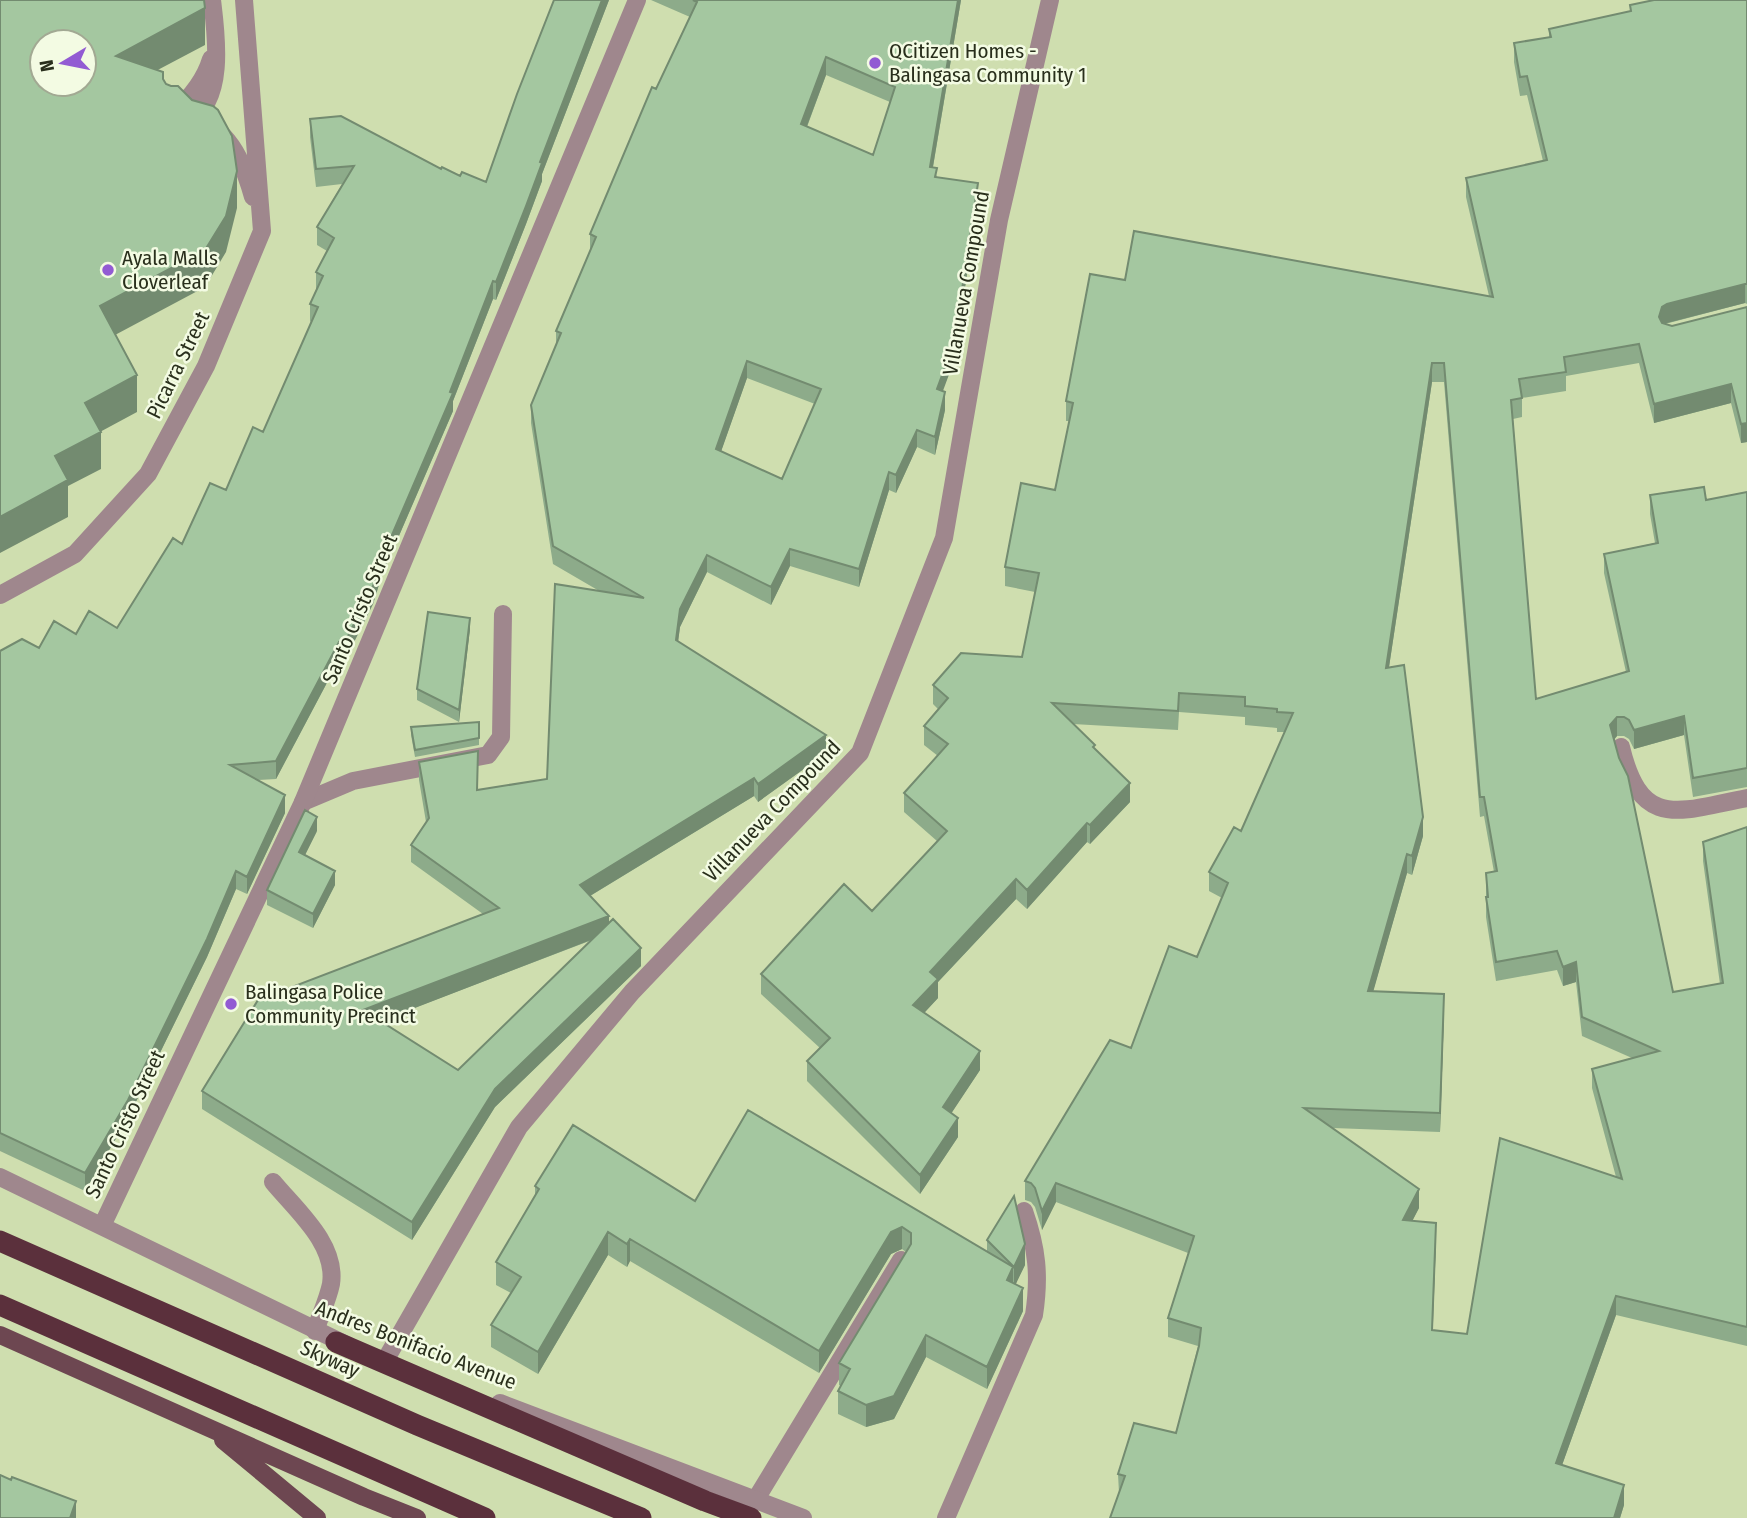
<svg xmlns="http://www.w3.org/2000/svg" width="1747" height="1518" font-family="'Fira Sans Condensed',sans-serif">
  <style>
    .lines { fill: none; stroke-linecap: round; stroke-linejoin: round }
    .service { stroke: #9f878d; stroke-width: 18 }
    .minor { stroke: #9f878d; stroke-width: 18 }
    .primary { stroke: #6d4751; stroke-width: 18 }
    .motorway { stroke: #5b303c; stroke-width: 21 }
    .motorway-bridge { stroke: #5b303c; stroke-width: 21 }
    .wall { fill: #8dab8a; fill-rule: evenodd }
    .shaded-wall { fill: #738b70 }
    .building { fill: #a4c7a0; stroke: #738b70; stroke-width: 2; fill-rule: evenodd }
    .poi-dot { fill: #925bd3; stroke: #f3fbe3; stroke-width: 2.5 }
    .labels { text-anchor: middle; stroke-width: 5; stroke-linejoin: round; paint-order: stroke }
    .poi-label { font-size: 21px; fill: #292f1c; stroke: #f3fbe3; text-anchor: start }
    .street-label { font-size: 21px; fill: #292f1c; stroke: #f3fbe3 }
  </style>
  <rect width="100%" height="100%" fill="#cfdeaf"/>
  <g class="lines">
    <path class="service" d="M174,112C190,98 205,79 211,59
      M189,120C226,101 216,33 212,0
      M220,133C237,148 247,175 253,197
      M0,595L75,554L148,474L206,366L262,231L244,0
      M303,802L353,781L488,755L501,737L503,614
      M273,1182C296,1210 337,1244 331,1284C328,1299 320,1316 315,1331
      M386,1359L519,1127L632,992L860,753L944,538L999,220L1050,0
      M756,1499L901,1260
      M946,1518L1034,1315C1040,1276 1037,1248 1024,1211"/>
    <path class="minor" d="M1621,747C1641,831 1679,811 1747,798
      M0,1177L349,1346
      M102,1226L303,802L637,0
      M500,1403L803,1518"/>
    <path class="primary" d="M0,1335L364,1497L417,1518
      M223,1440L317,1518"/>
    <path class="motorway" d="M0,1305L485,1518
      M336,1342L705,1501L751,1518"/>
    <path class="motorway-bridge" d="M0,1241L417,1425L641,1518"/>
  </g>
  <path class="wall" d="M554,0H609L542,174V181L526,224L496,300L493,299L453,401V411L382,575L373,604L344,662L339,660L276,779L258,780L285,813L247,894L236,889L207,957L128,1118L85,1191L0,1151V651L39,648L76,634L117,628L226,490L263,432L311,322L310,321V304L316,290V272L327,251L317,245V227L342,184L316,187L310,137V119L441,169L460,176L486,182Z
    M651,0H961L933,167L937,177L978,201L954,361L942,391L945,410L935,455L917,447L896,493L889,490L859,587L790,566L771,605L707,572L680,627L678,641L826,753L758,802L754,796L590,896L641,966L495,1107L412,1240L202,1109V1091L483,914L411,862V845L426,822L419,780V762L478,790L547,779L601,592L553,564L531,423V405L556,346V331L590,251V234L656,89L690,17ZM826,75L890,102L873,155L807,127ZM747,378L815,404L782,479L721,451ZM592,940L458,1070L380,1021Z
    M1747,0V304L1745,303L1665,324L1672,326L1747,307V442L1741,443L1731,403L1654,423L1639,363L1566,376V391L1522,398V417L1513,419L1536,699L1626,672L1604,573V554L1655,543L1650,514V495L1706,500L1747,492V787L1693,797L1684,735L1634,749L1629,739L1624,736H1617L1614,740L1673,992L1720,984L1703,861V842L1747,827V1346L1616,1315L1562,1465L1624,1505L1620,1518H1110L1119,1493L1118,1474L1176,1433L1198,1346L1168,1337V1318L1188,1253L1056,1202L1042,1230L1035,1207L1031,1202L1025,1200V1181L1131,1048L1197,957L1222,898L1209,891V872L1241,831L1285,732H1277V728L1245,725V717L1179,712L1178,730L1073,724L1095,749L1130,802L1090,844L1087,842L1027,909L1016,899L938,982V998L924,1013L980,1070L951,1113L958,1137L920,1194L807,1081V1061L820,1048L761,994V974L872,911L937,841L904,812V793L938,756L924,745V726L938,709L933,704V685L1022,657L1035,592L1005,586V567L1055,490L1069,421H1066V401L1125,280L1489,296L1466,197V178L1543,161L1527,95L1520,96L1514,62V43L1549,37V29L1630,11V5ZM1432,382H1444L1480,817L1484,816L1494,872L1486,873V917L1496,981L1557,970L1563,986L1576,982L1582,1036L1632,1058L1592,1069V1088L1616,1177L1467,1334L1432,1331L1436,1242L1412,1221L1419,1208L1333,1128L1440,1132L1444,1014L1373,991L1407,873L1412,875L1423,836L1389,667Z
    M470,629L459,722L417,700V689Z
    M479,722V745L415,757L411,735V727Z
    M317,831L305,855L335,885L313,928L267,905V890Z
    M748,1110L987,1252V1240L1025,1265L1015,1284L1023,1311L987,1389L926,1357L894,1419L866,1427L838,1414V1391L841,1386L839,1385V1363L906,1252L902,1249L891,1254L819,1373L630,1261L627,1267L608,1255L538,1374L491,1347V1325L511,1293L496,1285V1262L535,1195V1186L695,1201Z"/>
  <path class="shaded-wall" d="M602,0H609L542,174V181L526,224L496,300V282L540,162Z
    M958,0H961L930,184V167Z
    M205,8V45L116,92V56Z
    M826,57V75L801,142V124Z
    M237,171V208L226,252L205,287L100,343V306Z
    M978,183V201L954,361L937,407V389Z
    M493,281V299L453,401V411L382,575L373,604L344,662V644L382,558L450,392Z
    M1745,284V303L1667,323L1662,326L1659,317L1662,307L1667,304Z
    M747,361V378L716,466V449Z
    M1432,363V382L1386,687V668Z
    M137,375V412L85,440V403Z
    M1731,384V403L1654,423V404Z
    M945,392V410L935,455V437Z
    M1747,423V442L1741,443V424Z
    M917,430V447L896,493V475Z
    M101,432V469L68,486V517L0,553V517L55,456Z
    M889,472V490L859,587V569Z
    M790,549V566L771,605V587Z
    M707,555V572L680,627L676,658V640L680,609Z
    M470,618V629L459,722V710Z
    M339,642V660L276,779V761Z
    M1684,716V735L1634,749V730Z
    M1617,717V736L1610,744V725Z
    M826,735V753L758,802V784Z
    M754,778V796L580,902V885Z
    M1130,783V802L1090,844V825Z
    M285,795V813L247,894V877Z
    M317,817V831L299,867V852Z
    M1423,817V836L1412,875V856Z
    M1087,823V842L1027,909V890Z
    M1407,854V873L1368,1010V991Z
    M236,871V889L207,957L128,1118L85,1191V1173Z
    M335,871V885L313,928V914Z
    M1016,879V899L938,982V998L913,1025V1005L930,972Z
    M609,916V933L363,1028V1010Z
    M641,948V966L495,1107L412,1240V1222L495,1089Z
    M1576,962V982L1563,986V967Z
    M1444,994V1014L1440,1132V1113Z
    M980,1051V1070L943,1126V1107Z
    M958,1118V1137L920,1194V1175Z
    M1056,1183V1202L1042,1230V1211Z
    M1419,1189V1208L1403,1239V1220Z
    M1436,1223V1242L1432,1350V1330Z
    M902,1227V1249L891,1254L819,1373V1351L891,1232Z
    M608,1232V1255L538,1374V1352Z
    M630,1239V1261L627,1267V1244Z
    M1025,1244V1265L1014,1288V1267Z
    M1013,1267V1289L1007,1280Z
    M1023,1288V1311L987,1389V1367Z
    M1616,1296V1315L1556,1482V1463Z
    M926,1335V1357L894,1419L866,1427V1405Z
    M1624,1485V1505L1620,1518H1614Z
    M76,1501V1518H70Z"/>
  <path class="building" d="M0,0H204L205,8L116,56L163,72V79L166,84L171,86H178L192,100L213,106L218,110L232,136L237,171L226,216L205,250L100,306L137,375L85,403L101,432L55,456L68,480L0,517ZM42,42H84V84H42Z
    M554,0H602L540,162L542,163L526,206L496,282L493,281L450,392L453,393L382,558L373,586L344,644L339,642L276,761L230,765L285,795L247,877L236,871L207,939L128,1100L85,1173L0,1133V651L22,639L39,648L54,621L76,634L89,611L117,628L173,538L182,544L210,483L226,490L253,427L263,432L318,307L310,304L323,276L316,272L334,238L317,227L354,166L316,169L310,119L341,116L441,169L442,167L460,176L462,172L486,182L517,94Z
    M693,0H958L930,167L937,168L935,177L978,183L954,343L937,389L945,392L935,437L917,430L896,475L889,472L859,569L790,549L771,587L707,555L680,609L676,640L826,735L758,784L754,778L580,885L609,916L363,1010L458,1070L613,919L641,948L495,1089L412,1222L202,1091L258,1000L499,908L411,845L429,818L419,762L478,751L477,790L547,779L555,584L644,598L553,546L531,405L561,333L556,331L596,237L590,234L652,87L656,89L697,2ZM826,57L895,87L873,155L801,124ZM747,361L821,389L782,479L716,449Z
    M1654,0H1747V284H1745L1667,304L1662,307L1659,317L1662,323L1672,326L1747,307V423L1741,424L1731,384L1654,404L1639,344L1564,357L1566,372L1519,379L1522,398L1511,400L1536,699L1629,671L1604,554L1658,543L1650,495L1704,487L1706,500L1747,492V768L1693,778L1684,716L1634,730L1629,720L1624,717H1617L1610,725L1619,758L1628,776L1673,992L1723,983L1703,842L1747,827V1327L1616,1296L1556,1463L1624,1485L1614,1518H1110L1125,1476L1118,1474L1134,1423L1176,1433L1199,1346L1201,1328L1168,1318L1194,1236L1056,1183L1042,1211L1035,1188L1031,1183L1025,1181L1110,1040L1131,1048L1169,946L1197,957L1228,883L1209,872L1234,827L1241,831L1293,713L1277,712V709L1245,706V697L1179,693L1178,711L1052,703L1095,745L1093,747L1130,783L1090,825L1087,823L1027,890L1016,879L930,972L938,979L913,1005L980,1051L943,1107L958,1118L920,1175L807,1061L830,1038L761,974L844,884L872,911L947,831L904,793L948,744L924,726L948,698L933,685L961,653L1022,657L1039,573L1005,567L1021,483L1055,490L1073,403L1066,401L1090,274L1125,280L1134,231L1493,297L1466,178L1547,160L1527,76L1520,77L1514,43L1551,37L1549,29L1631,11L1630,5ZM1432,363H1444L1480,797H1484L1497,871L1486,873L1488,897H1486L1496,962L1557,951L1563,967L1576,962L1582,1017L1659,1051L1592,1069L1622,1179L1500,1138L1467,1334L1432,1330L1436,1223L1403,1220L1419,1189L1304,1108L1440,1113L1444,994L1368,991L1407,854L1412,856L1423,817L1404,665L1386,668Z
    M428,612L470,618L459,710L417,689Z
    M479,722V738L415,750L411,727Z
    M305,810L317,817L299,852L335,871L313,914L267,890Z
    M748,1110L1013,1267L1007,1280L1023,1288L987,1367L926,1335L894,1396L866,1405L838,1391L850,1369L839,1363L911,1244V1233L902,1227L891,1232L819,1351L630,1239L627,1244L608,1232L538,1352L491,1325L521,1277L496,1262L539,1189L535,1186L573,1125L695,1201Z
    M1014,1196L1025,1244L1014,1267L987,1240Z
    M0,1475L11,1480L12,1477L76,1501L70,1518H0Z"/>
  <g class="poi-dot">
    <circle cx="875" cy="63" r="7"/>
    <circle cx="108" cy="270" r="7"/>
    <circle cx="231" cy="1004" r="7"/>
  </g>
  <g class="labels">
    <g class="poi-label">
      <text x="889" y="58">QCitizen Homes -<tspan x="889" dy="24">Balingasa Community 1</tspan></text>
      <text x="122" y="265">Ayala Malls<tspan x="122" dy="24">Cloverleaf</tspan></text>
      <text x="245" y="999">Balingasa Police<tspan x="245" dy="24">Community Precinct</tspan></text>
    </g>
    <g class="street-label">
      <text transform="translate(966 283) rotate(-80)" y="7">Villanueva Compound</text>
      <text transform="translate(178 365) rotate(-64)" y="7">Picarra Street</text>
      <text transform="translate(360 609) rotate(-67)" y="7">Santo Cristo Street</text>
      <text transform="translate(772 811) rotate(-46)" y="7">Villanueva Compound</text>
      <text transform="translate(125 1124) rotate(-65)" y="7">Santo Cristo Street</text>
      <text transform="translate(416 1345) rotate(21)" y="7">Andres Bonifacio Avenue</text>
      <text transform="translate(330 1359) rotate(24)" y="7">Skyway</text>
    </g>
  </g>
  <g transform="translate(63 63) rotate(260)"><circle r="33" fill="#f3fbe3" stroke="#a2a993" stroke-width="2"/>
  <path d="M0-5L12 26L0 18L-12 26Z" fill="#925bd3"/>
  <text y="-10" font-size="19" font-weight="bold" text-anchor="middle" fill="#292f1c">N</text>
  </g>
</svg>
